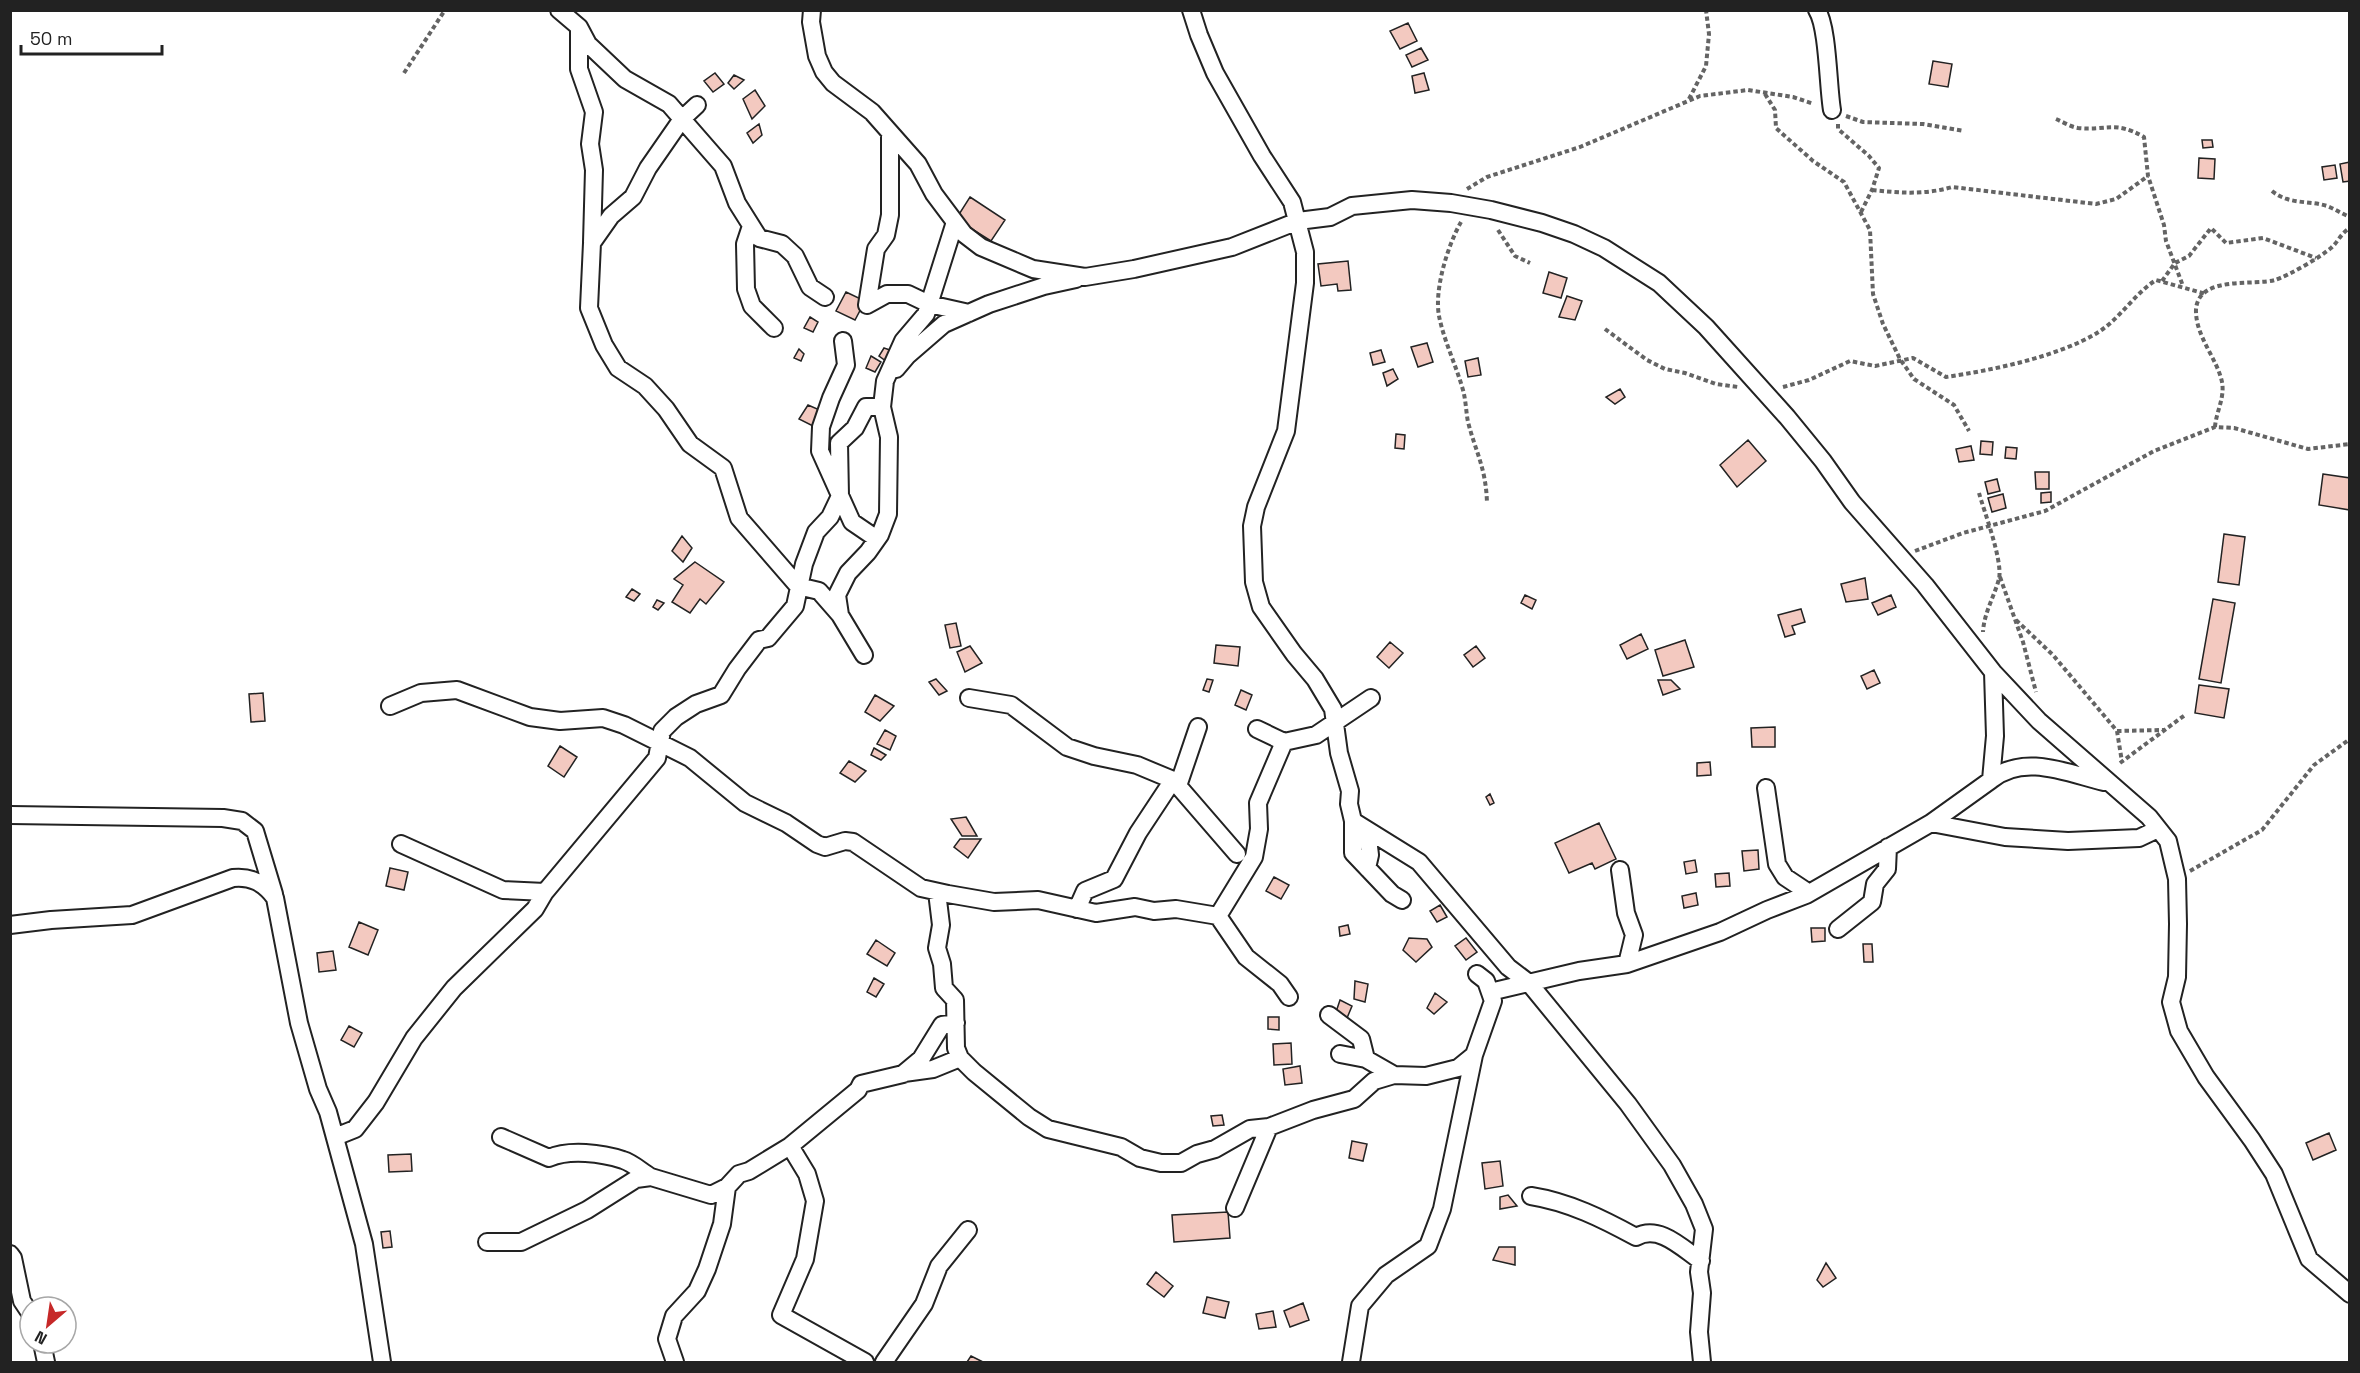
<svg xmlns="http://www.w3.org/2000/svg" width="2360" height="1373" font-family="'Space Grotesk',sans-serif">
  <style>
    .building { fill: #f3c9c0; stroke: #222; stroke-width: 1.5 }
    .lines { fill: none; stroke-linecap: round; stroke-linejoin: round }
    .street-casing { stroke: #222; stroke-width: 20 }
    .path { stroke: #646464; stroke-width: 4; stroke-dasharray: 4.5 3; stroke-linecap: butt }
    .street { stroke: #fff; stroke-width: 16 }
  </style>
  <rect width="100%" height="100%" fill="#fff"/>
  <path class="building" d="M1408,23L1417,41L1400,49L1390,31Z
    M1421,48L1428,60L1412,67L1406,55Z
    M1933,61L1952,64L1948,87L1929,84Z
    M715,73L724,84L713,92L704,81Z
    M1424,73L1429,90L1415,93L1412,76Z
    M734,75L744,80L734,89L728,83Z
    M755,90L765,106L752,119L743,99Z
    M759,124L762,135L753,143L747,133Z
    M2202,140H2212L2213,147L2203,148Z
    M2199,158L2215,159L2214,179L2198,178Z
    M2350,162V181L2343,182L2340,164Z
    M2335,165L2337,178L2324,180L2322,167Z
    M970,197L1005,220L991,241L956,219Z
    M1348,261L1351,290L1338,291L1337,284L1321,286L1318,264Z
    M1549,272L1567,278L1561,298L1543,293Z
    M846,292L865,301L855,320L836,311Z
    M1567,296L1582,301L1575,320L1559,317Z
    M810,317L818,322L813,332L804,328Z
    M1427,343L1433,362L1418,367L1411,347Z
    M884,348L893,351L890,364L879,356Z
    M799,349L804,354L801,361L794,358Z
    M1381,350L1385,362L1373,365L1370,353Z
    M871,356L881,362L875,372L866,368Z
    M1478,358L1481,375L1468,377L1465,361Z
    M1393,369L1398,379L1387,386L1383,373Z
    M1620,389L1625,397L1615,404L1606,397Z
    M808,405L822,411L813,426L799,419Z
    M1396,434L1405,435L1404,449L1395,448Z
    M1748,440L1766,461L1737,487L1720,465Z
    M1981,441L1993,442L1992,455L1980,454Z
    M1971,446L1974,460L1959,462L1956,449Z
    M2006,447L2017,448L2016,459L2005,458Z
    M2035,472H2049V489H2036Z
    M2323,474L2350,478V510L2319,505Z
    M1997,479L2000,491L1988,494L1985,482Z
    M2051,492V502L2041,503V493Z
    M2003,494L2006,508L1992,512L1988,498Z
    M2224,534L2245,537L2239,585L2218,582Z
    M682,536L692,548L683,562L672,551Z
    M695,562L724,582L706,604L700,599L690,613L672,602L683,585L674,579Z
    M1865,578L1868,599L1846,602L1841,584Z
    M632,589L640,594L634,601L626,597Z
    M1525,595L1536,600L1532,609L1521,603Z
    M1891,595L1896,607L1878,615L1872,603Z
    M2213,599L2235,603L2221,683L2199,679Z
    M657,600L664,603L658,610L653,607Z
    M1801,609L1805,622L1792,626L1795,634L1785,637L1778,615Z
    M956,623L961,646L950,648L945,625Z
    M1641,634L1648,649L1627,659L1620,645Z
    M1685,640L1694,667L1663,676L1655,650Z
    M1390,642L1403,653L1389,668L1377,657Z
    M1216,645L1240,647L1238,666L1214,663Z
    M970,646L982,663L965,672L957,652Z
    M1476,646L1485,658L1473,667L1464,655Z
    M1874,670L1880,683L1867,689L1861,676Z
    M936,679L947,691L939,695L929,682Z
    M1207,679L1213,680L1209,692L1203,690Z
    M1658,680H1671L1680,689L1663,695Z
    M2199,685L2229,689L2224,718L2195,713Z
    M1241,690L1252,695L1246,710L1235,705Z
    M263,693L265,721L251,722L249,694Z
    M875,695L894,706L880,721L865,712Z
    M1775,727V747H1752L1751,728Z
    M885,730L896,736L890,750L877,744Z
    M560,746L577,757L564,777L548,766Z
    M874,748L886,755L881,760L871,755Z
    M849,761L866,771L855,782L840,773Z
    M1710,762L1711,775L1697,776V763Z
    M1490,794L1494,803L1490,805L1486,797Z
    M966,817L977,836H962L951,819Z
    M1599,823L1616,859L1595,869L1592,863L1569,873L1555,843Z
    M960,839H981L968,858L954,847Z
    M1758,850L1759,869L1744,871L1742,851Z
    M1695,860L1697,872L1686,874L1684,862Z
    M390,868L408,872L404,890L386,886Z
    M1729,873L1730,886L1716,887L1715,874Z
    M1274,877L1289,885L1281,899L1266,891Z
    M1696,893L1698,905L1684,908L1682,896Z
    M1440,905L1447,917L1437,922L1430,911Z
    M359,922L378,930L368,955L349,947Z
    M1348,925L1350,934L1340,936L1339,927Z
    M1811,928H1825V941L1812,942Z
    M1409,938L1427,939L1432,947L1416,962L1403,950Z
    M1466,938L1477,952L1466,960L1455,946Z
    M876,940L895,953L887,966L867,954Z
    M1863,944H1872L1873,962H1864Z
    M333,951L336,970L319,972L317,953Z
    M874,978L884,984L876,997L867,992Z
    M1355,981L1368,984L1365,1002L1354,999Z
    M1435,993L1447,1002L1434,1014L1427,1008Z
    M1340,1000L1352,1006L1347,1018L1336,1012Z
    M1268,1017H1279V1030L1268,1029Z
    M349,1026L362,1033L354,1047L341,1040Z
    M1291,1043L1292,1064L1274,1065L1273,1044Z
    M1300,1066L1302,1083L1285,1085L1283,1069Z
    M1222,1115L1224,1125L1213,1126L1211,1116Z
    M2329,1133L2336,1150L2313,1160L2306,1143Z
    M1352,1141L1367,1144L1363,1161L1349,1158Z
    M411,1154L412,1171L389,1172L388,1155Z
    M1500,1161L1503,1186L1485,1189L1482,1163Z
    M1508,1195L1517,1206L1500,1209V1197Z
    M1228,1212L1230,1238L1174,1242L1172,1215Z
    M390,1231L392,1247L383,1248L381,1232Z
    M1499,1247H1515V1265L1493,1260Z
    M1826,1263L1836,1278L1823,1287L1817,1280Z
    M1156,1272L1173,1286L1164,1297L1147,1284Z
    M1207,1297L1229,1302L1225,1318L1203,1313Z
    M1303,1303L1309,1320L1290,1327L1284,1311Z
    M1273,1311L1276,1327L1259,1329L1256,1314Z
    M971,1356L983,1362H967Z"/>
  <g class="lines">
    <g class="street-casing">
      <path id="street" d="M559,10L579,27L588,44L625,79L669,104L682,119L723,166L737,203L759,238L782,244L795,256L810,287L825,297
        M812,10L811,22L817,56L824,72L833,83L872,112L918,164L934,194L964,234L981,247L1033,269L1085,277L1134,269L1232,247L1298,221L1330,217L1352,206L1412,200L1451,203L1491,210L1542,223L1574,234L1604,248L1659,283L1706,327L1787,417L1823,461L1852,502L1925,585L1993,672L2039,721L2149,817L2168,841L2177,879L2178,924L2177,977L2171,1002L2179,1031L2206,1077L2252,1140L2274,1174L2309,1259L2350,1294
        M1191,10L1199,35L1215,73L1262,156L1292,202L1305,252V283L1286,431L1256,507L1252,526L1254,582L1261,607L1294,654L1315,679L1333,709L1339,753L1350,791L1349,804L1353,821L1419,862L1508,967L1529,983L1628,1104L1672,1165L1694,1204L1704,1229L1699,1272L1702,1293L1699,1332L1702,1362
        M1817,10C1828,27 1828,87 1832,110
        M579,30V69L594,112L590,144L594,170L592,242
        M697,105L682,119L648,168L633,197L611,216L592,243L589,308L604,345L618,368L645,386L666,409L690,444L723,468L739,518L798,586L819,591L840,615
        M751,226L745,244L746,289L752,306L774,328
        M867,305L876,249L886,235L890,215V133
        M867,305L887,294H908L929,304L969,313
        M843,341L846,365L831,398L821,427L820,451L852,522L877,539
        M896,369L907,356L944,324L989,304L1044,286L1076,279
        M864,655L840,615L837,595L848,573L868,552L880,535L888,514L889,437L882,407L885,381L903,341L926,314L955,222
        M969,698L1011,705L1067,747L1094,756L1137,765L1173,780L1237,854
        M390,706L421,693L457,690L530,717L560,721L603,718L624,725L690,758L745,803L786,823L817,844L825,847L845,841L853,842L921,888L948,894L994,902L1038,900L1096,913L1135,907L1154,911L1176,909L1218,916
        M1257,729L1284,742
        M1991,780C2023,753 2067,773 2104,782
        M1178,786L1198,727
        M1766,788L1777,864L1785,877L1809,893
        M10,815L223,818L242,821L255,831L274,894
        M1353,821V853L1392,894L1402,900
        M1931,823L2005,837L2068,841L2139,838L2158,829
        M401,844L503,890L545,892
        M1367,868L1370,855L1367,830
        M1620,870L1626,913L1634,935L1627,964
        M937,892L941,925L937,948L942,964L944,988L955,1000L956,1048L960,1058L974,1072L1029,1117L1048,1129L1121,1147L1140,1158L1161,1163H1181L1197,1154L1215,1149L1250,1129L1269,1127L1313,1110L1354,1099L1374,1081L1394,1075L1426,1076L1458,1068L1474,1055L1493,1001L1486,981L1477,974
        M1077,909L1085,891L1114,879L1138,833L1173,780
        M10,925L51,920L132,915L233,878C251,876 264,883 275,898L299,1023L318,1089L328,1112L364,1244L382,1362
        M1838,929L1872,902L1875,884L1887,869L1888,847
        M1490,992L1579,971L1627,964L1720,932L1767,910L1806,895L1931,823L1991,780L1995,736L1993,672
        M1289,997L1280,984L1246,957L1218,916L1254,857L1259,829L1258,803L1284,742L1316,735L1371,698
        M1329,1015L1361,1039L1366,1059
        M1340,1054L1366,1059L1394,1075
        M904,1073L933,1069L960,1058
        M335,1137L355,1129L376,1102L414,1038L454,988L535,909L545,892L657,758L662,731L676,717L696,704L721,695L737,669L759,640L768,638L795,606L804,564L816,532L830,517L840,496L839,443L855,428L866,407H882
        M501,1137L549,1158C569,1149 602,1153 623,1160C633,1163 642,1172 651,1177
        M790,1146L807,1174L815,1201L805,1259L781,1315L865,1362
        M1531,1196C1569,1202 1603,1219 1636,1237C1659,1224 1682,1248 1701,1261
        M1235,1208L1269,1127
        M487,1242H521L587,1210L636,1179L651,1177L711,1195L727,1187
        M10,1254L13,1258L22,1301L30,1313
        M42,1343L46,1362
        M675,1362L667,1339L674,1316L697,1291L707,1269L722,1224L727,1187L739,1174L749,1171L790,1146L858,1090L861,1084L903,1074L921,1059L942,1025L956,1023
        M884,1362L924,1304L939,1266L968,1230
        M1351,1362L1360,1306L1386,1275L1428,1246L1442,1209L1474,1055"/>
    </g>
    <path class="path" d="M404,73L445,10
      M1765,94L1775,110L1776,128L1813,161L1844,182L1870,230L1873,294L1883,324L1900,359L1914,379L1954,405L1969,431
      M1689,99L1706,66L1709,34L1706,10
      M1846,116L1863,122L1923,124L1964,131
      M2056,119C2063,122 2071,127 2078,128C2107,131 2114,120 2144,137L2148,176L2164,225L2166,241L2183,286
      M1838,124V129L1869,156L1879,168L1872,190L1861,212
      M1467,189L1487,177L1580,147L1700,96L1748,90L1793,97L1814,104
      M1872,190C1900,193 1925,195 1952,187L2096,204L2116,199L2148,176
      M2272,191C2289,205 2308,200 2327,206C2335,209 2342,214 2350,217
      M1461,222C1448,245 1434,289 1439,316C1444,341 1456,365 1463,390C1466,401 1466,412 1468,422C1476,453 1486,468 1487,503
      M1498,230L1515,256L1530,263
      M2162,281L2175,263L2189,256L2211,228L2226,243L2263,238L2316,258
      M1605,329L1647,360L1665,369L1685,373L1716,384L1738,387
      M1783,387L1809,380L1850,361L1875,366L1913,358L1946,377C1993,370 2057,357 2097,333C2120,319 2134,294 2156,280L2206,294
      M2215,427C2216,412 2225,398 2222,382C2217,358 2195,336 2196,309C2199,275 2254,286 2275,280C2290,275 2319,258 2331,248C2338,242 2341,233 2350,228
      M1979,493C1984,511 2003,561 1999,579C1994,597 1984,613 1983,632
      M1915,551L1963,533L2045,511L2154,451L2215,427L2234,428L2308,449L2350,444
      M2000,577L2023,642L2036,692
      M2016,620L2053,655L2117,731L2122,762
      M2117,731L2164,730
      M2120,763L2185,715
      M2190,871L2262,830L2314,765L2350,739"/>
    <use href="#street" class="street"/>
  </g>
  <rect width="2360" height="1373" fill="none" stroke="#222222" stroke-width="24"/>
  <g transform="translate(48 1325) rotate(209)"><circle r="28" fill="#ffffff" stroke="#a7a7a7" stroke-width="1.5"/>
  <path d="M0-4.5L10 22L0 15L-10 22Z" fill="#c62828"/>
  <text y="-9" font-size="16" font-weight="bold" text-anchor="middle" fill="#222222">N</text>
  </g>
  <path d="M21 45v9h141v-9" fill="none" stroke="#222222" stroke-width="3"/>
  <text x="30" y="45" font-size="18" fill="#222222" stroke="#ffffff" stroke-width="4.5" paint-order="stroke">50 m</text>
</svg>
